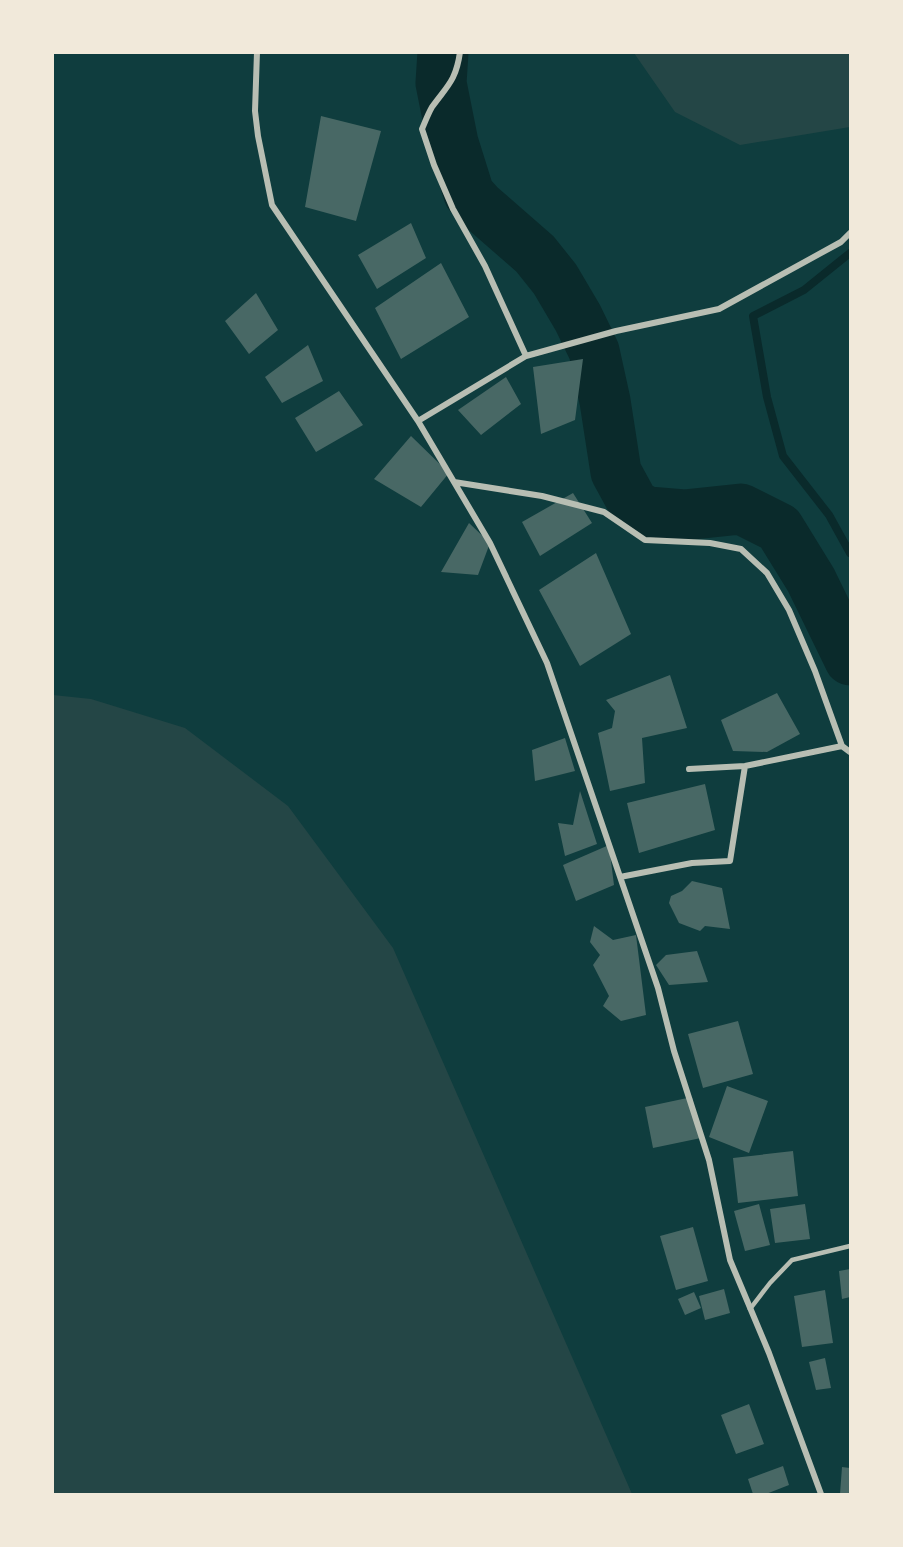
<svg xmlns="http://www.w3.org/2000/svg" width="903" height="1547" font-family="Jost,sans-serif">
  <style>
    .green { fill: #244646 }
    .lines { fill: none; stroke-linecap: round; stroke-linejoin: round }
    .stream { stroke: #0a2a2b; stroke-width: 8 }
    .river { stroke: #0a2a2b; stroke-width: 51 }
    .building { fill: #486865 }
    .service { stroke: #b8beb3; stroke-width: 4.5 }
    .minor { stroke: #b8beb3; stroke-width: 6 }
  </style>
  <rect width="100%" height="100%" fill="#0f3d3e"/>
  <path class="green" d="M634,53H850V127L740,145L675,112Z
    M53,695L91,699L185,728L288,806L393,948L632,1494H53Z"/>
  <g class="lines">
    <path class="stream" d="M850,253L804,290L753,316L767,397L783,456L829,515L850,553"/>
    <path class="river" d="M443,52L441,83L453,143L469,194L480,206L535,254L555,279L578,318L594,351L605,401L616,472L634,505L648,512L684,515L741,509L779,528L811,580L850,660"/>
  </g>
  <path class="building" d="M321,116L381,131L356,221L305,207Z
    M411,223L426,258L377,289L358,255Z
    M441,263L469,317L401,359L375,308Z
    M256,293L278,330L249,354L225,321Z
    M308,345L323,381L282,403L265,377Z
    M583,359L575,420L541,434L533,367Z
    M506,377L521,404L481,435L458,410Z
    M339,391L363,425L316,452L295,418Z
    M411,436L449,473L421,507L374,479Z
    M573,493L592,523L540,556L522,522Z
    M469,523L490,543L478,575L441,572Z
    M596,553L631,634L580,666L539,590Z
    M670,675L687,728L642,738L645,783L610,791L598,733L612,728L615,711L606,700Z
    M777,693L800,734L767,752L733,751L721,720Z
    M565,738L575,771L535,781L532,750Z
    M705,784L715,830L639,853L627,803Z
    M580,791L597,844L565,856L558,823L573,825Z
    M609,845L614,885L576,901L563,865Z
    M692,881L722,888L730,929L705,926L700,931L679,923L669,903L671,896L682,891Z
    M594,926L613,940L636,935L646,1015L621,1021L603,1006L609,996L593,965L600,955L590,942Z
    M697,951L708,982L669,985L656,965L666,955Z
    M738,1021L753,1074L703,1088L688,1034Z
    M727,1086L768,1101L749,1153L709,1137Z
    M692,1097L701,1138L653,1148L645,1107Z
    M793,1151L798,1196L738,1203L733,1158Z
    M759,1204L770,1245L745,1251L734,1211Z
    M805,1204L810,1239L775,1243L770,1209Z
    M693,1227L708,1281L676,1290L660,1236Z
    M850,1269V1297L842,1299L839,1271Z
    M724,1289L730,1313L705,1320L699,1296Z
    M825,1290L833,1343L802,1347L794,1296Z
    M694,1292L701,1308L685,1315L678,1299Z
    M825,1358L831,1388L816,1390L809,1362Z
    M749,1404L764,1444L736,1454L721,1415Z
    M783,1466L789,1485L766,1494H753L748,1479Z
    M842,1467L850,1468V1494H840Z"/>
  <g class="lines">
    <path class="service" d="M750,1309L770,1283L792,1260L850,1246"/>
    <path class="minor" d="M257,52L255,111L258,136L272,205L418,421L490,543L547,663L658,988L674,1051L709,1160L730,1260L769,1353L821,1494
      M460,52C456,81 447,86 432,107C428,114 425,122 422,129L434,165L453,209L485,266L526,356
      M418,421L526,356L616,331L719,309L841,242L850,233
      M454,482L542,496L604,512L645,540L710,543L741,549L767,573L789,610L815,671L842,746L850,752
      M689,769L745,766L842,746
      M620,877L692,863L730,861L745,766"/>
  </g>
  <rect width="903" height="1547" fill="none" stroke="#f1e9da" stroke-width="108"/>
</svg>
